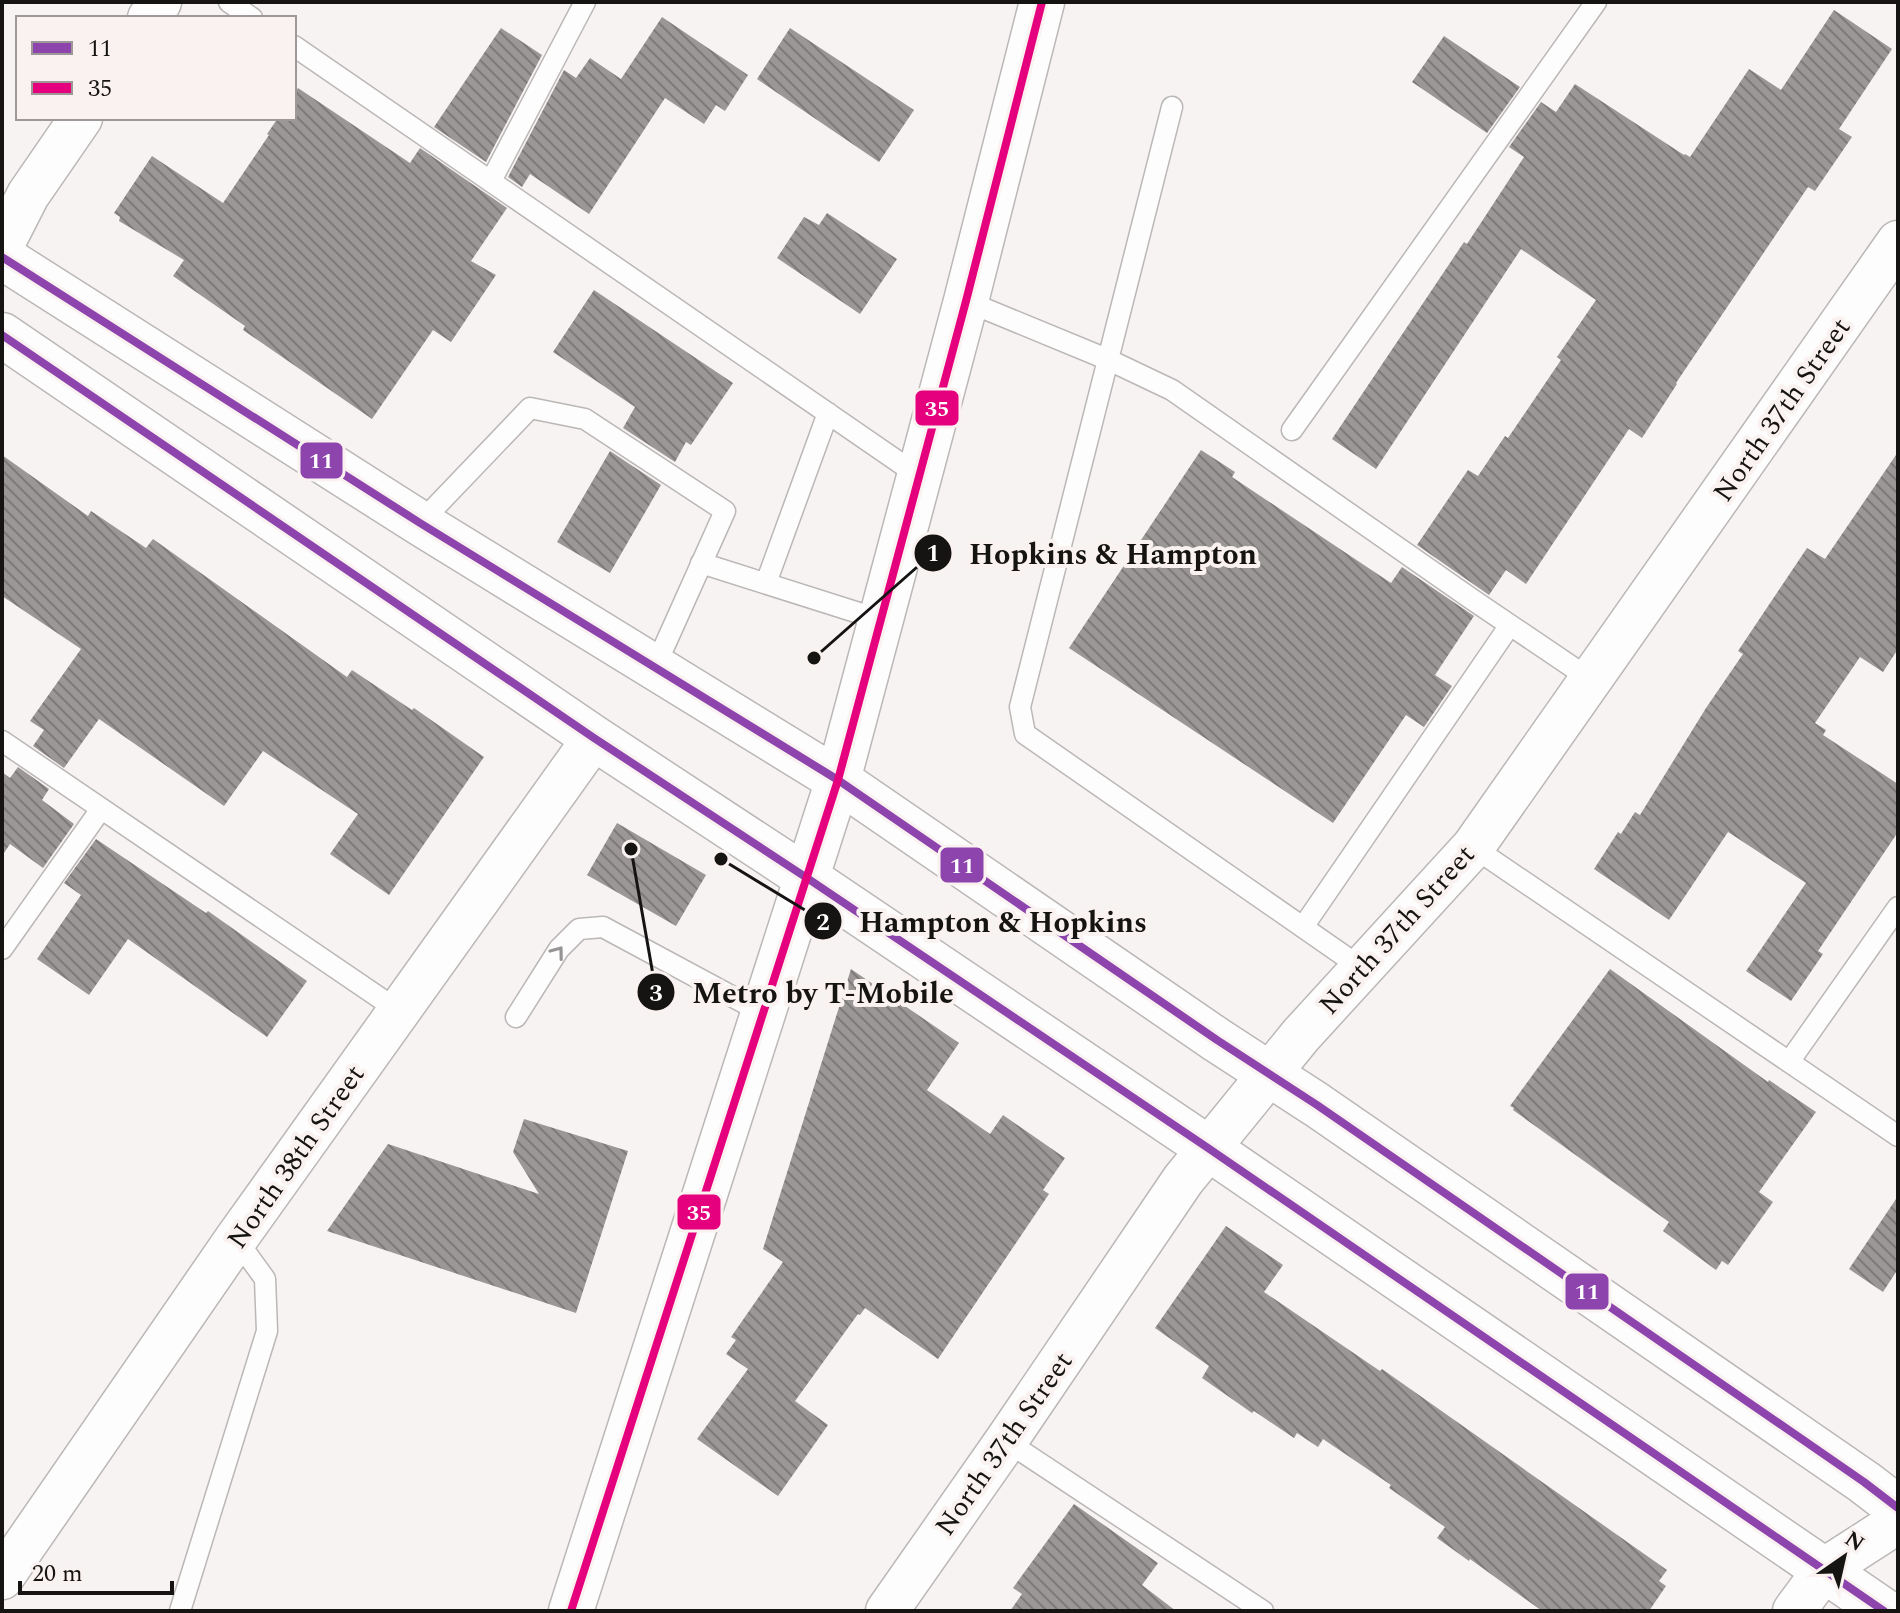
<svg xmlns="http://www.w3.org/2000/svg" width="1900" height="1613" font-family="Spectral,serif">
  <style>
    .building { fill: url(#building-back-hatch) }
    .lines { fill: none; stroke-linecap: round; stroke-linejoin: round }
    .service-casing { stroke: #bab7b6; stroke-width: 23 }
    .minor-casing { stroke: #bab7b6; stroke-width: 45 }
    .secondary-casing { stroke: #bab7b6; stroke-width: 47 }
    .service { stroke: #fefdfd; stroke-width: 20 }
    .minor { stroke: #fefdfd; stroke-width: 42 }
    .secondary { stroke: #fefdfd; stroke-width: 44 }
    .bus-1-casing { stroke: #f9f2f0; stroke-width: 14 }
    .bus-2-casing { stroke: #f9f2f0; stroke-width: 14 }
    .bus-1 { stroke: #8e44ad; stroke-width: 8 }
    .bus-2 { stroke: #e5007d; stroke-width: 8 }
    .oneway { stroke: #969494 }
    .labels { text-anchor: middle; stroke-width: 8; stroke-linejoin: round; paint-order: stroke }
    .street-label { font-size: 28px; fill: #161313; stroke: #f9f2f0 }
    .leader { fill: none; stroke: #161313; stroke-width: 3 }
    .callout-dot { fill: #161313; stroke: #f9f2f0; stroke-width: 3 }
    .mark-label { font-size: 24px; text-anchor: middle; font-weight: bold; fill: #fff }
    .callout-label { font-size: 30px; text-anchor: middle; font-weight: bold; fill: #161313; stroke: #f9f2f0; stroke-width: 8; stroke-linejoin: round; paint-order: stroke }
    .line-badge { stroke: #f9f2f0; stroke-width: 3 }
    .badge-label { font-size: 22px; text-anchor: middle; font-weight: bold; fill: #fff }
  </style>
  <defs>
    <pattern id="building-back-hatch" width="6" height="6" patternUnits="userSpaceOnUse" patternTransform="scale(2)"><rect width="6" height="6" fill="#9a9796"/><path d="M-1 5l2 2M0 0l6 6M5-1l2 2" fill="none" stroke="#7d7a79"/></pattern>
  </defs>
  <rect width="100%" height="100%" fill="#f7f3f2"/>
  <path class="building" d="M1834,10L1892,49L1839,129L1852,137L1815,191L1808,187L1676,383L1677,384L1642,438L1629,429L1526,584L1506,570L1489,595L1417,545L1468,470L1478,476L1505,436L1508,438L1561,360L1557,357L1596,300L1521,249L1376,469L1332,439L1464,242L1467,244L1524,157L1509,147L1541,102L1556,112L1575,84L1684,155L1685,154L1690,157L1749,69L1781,90Z
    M662,17L748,75L725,111L716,105L704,124L665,98L589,214L530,174L522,187L508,177L564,70L576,78L590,58L621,79Z
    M501,28L542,55L486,162L434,127Z
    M790,28L914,110L879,162L757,79Z
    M1444,36L1520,87L1487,133L1412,82Z
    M298,88L410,163L420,148L507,208L471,261L496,275L451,342L433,330L372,419L243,330L245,326L173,276L184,260L119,221L120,217L114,213L152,156L223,203L269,135L267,134L278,118H294V94Z
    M827,213L897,259L860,314L777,258L804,217L819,225Z
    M594,290L733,383L691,445L686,442L675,462L623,428L635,407L553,352Z
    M1201,450L1235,472L1232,477L1391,583L1402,567L1474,616L1435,675L1452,686L1424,727L1406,715L1333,823L1069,648Z
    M610,451L661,485L610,573L557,542Z
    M1898,452V649L1883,672L1860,657L1815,723L1826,730L1823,735L1898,784V832L1818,951L1823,954L1791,1001L1746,971L1806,883L1728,832L1669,920L1594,869L1618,832L1621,834L1635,812L1640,815L1706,708L1743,654L1738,651L1807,548L1825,559Z
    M2,455L88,516L91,511L146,548L153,539L347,677L352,670L412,710L414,708L484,757L389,895L330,854L358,814L263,751L224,806L99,719L64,768L33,746L44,730L30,721L81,649L2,596Z
    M18,767L49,789L42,800L74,824L43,868L10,844L2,856V772L10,778Z
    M617,823L706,875L676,926L587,875Z
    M96,839L206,913L208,911L307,981L267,1037L128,939L89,995L37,959L81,895L64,883Z
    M851,969L959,1043L927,1090L990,1134L1003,1115L1065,1158L1043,1190L1049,1194L938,1359L865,1308L860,1315L858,1314L795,1401L828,1425L778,1496L697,1439L748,1369L726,1354L736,1340L731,1337L783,1262L763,1249Z
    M1610,969L1768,1082L1769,1080L1816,1112L1759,1192L1773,1202L1728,1265L1722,1261L1716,1270L1663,1231L1669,1222L1513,1110L1514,1108L1510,1106Z
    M524,1119L628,1151L576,1313L327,1231L388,1144L539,1194L513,1152Z
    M1898,1196V1269L1883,1292L1849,1269Z
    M1226,1226L1283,1265L1264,1292L1380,1371L1382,1369L1667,1570L1659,1581L1666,1586L1649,1611H1542L1470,1559L1469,1561L1437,1538L1445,1527L1389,1488L1391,1485L1323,1439L1318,1447L1297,1433L1294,1438L1254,1411L1252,1413L1202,1378L1209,1366L1155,1328Z
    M1074,1504L1158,1563L1142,1585L1176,1611H1010L1022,1594L1013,1588Z"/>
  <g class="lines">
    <g class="service-casing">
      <path id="service" d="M229,2L252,18
        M294,46L919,476
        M1172,107L1020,707L1025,734L1363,969
        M491,181L585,2
        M966,301L1109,360L1172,390L1473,600L1590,679
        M1292,430L1596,2
        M420,523L530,408L585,419L725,511L655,667
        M701,563L881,620
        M766,583L828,413
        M2,741L399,1011
        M1473,847L1898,1136
        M1303,927L1510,625
        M2,949L101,809
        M516,1017L559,949L579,929L603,927L763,1013
        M1789,1062L1898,907
        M1006,1441L1263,1611
        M180,1611L267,1331L265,1279L236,1239"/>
    </g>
    <g class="minor-casing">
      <path id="minor" d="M149,18L160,2
        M2,246L28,195L81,118
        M2,1578L236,1239L594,738
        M887,1611L1006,1441L1183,1180L1301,1035L1473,847L1898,242
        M1794,1611L1825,1569L1898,1522"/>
    </g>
    <g class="secondary-casing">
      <path id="secondary" d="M2,257L420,523L838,780L1217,1040L1317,1105L1864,1482L1898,1508
        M2,335L594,738L807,878L1208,1148L1884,1611
        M571,1611L838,780L966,301L1042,2"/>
    </g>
    <use href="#service" class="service"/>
    <use href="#minor" class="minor"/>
    <use href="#secondary" class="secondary"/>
    <g class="bus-1-casing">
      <path id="bus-1" d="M2,257L420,523L838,780L1217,1040L1317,1105L1864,1482L1898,1508
        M2,335L594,738L807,878L1208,1148L1884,1611"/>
    </g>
    <g class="bus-2-casing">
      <path id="bus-2" d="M571,1611L838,780L966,301L1042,2"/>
    </g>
    <use href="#bus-1" class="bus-1"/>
    <use href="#bus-2" class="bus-2"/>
  </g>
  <defs><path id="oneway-chevron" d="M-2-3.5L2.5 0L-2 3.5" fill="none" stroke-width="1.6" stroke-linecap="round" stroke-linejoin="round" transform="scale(2)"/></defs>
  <use class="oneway" href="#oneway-chevron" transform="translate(558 952) rotate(-53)"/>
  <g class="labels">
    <g class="street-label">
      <text transform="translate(1781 409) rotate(-55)" y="10">North 37th Street</text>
      <text transform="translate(1396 929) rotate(-48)" y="10">North 37th Street</text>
      <text transform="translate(295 1156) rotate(-55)" y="10">North 38th Street</text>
      <text transform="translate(1003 1443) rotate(-55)" y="10">North 37th Street</text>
    </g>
  </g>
  <path class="leader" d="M814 658L933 553M721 859L823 921M631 849L656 992"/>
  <g class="callout-dot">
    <circle cx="814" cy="658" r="8"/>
    <circle cx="721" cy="859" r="8"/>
    <circle cx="631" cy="849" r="8"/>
    <circle cx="933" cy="553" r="20"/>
    <circle cx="823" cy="921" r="20"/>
    <circle cx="656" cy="992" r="20"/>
  </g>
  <g class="mark-label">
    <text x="933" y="561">1</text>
    <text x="823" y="930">2</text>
    <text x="656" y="1001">3</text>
  </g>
  <g class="callout-label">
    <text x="1113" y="564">Hopkins &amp; Hampton</text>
    <text x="1003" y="932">Hampton &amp; Hopkins</text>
    <text x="823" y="1003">Metro by T-Mobile</text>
  </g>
  <g class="line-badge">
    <rect x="914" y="389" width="46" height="38" rx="8" fill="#e5007d"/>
    <rect x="299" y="441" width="45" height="39" rx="8" fill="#8e44ad"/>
    <rect x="939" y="846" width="46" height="38" rx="8" fill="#8e44ad"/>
    <rect x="676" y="1193" width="46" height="38" rx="8" fill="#e5007d"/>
    <rect x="1564" y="1272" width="46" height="39" rx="8" fill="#8e44ad"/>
  </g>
  <g class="badge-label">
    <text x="937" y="416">35</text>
    <text x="321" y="468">11</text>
    <text x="962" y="873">11</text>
    <text x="699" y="1220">35</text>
    <text x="1587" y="1299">11</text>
  </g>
  <rect width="1900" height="1613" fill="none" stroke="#161313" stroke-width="8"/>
  <rect x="16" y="16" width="280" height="104" fill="#f9f2f0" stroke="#9e9998" stroke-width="2"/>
  <rect x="32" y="42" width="40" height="12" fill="#8e44ad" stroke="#9e9998" stroke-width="2"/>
  <text x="88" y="56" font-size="24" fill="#161313">11</text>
  <rect x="32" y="82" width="40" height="12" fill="#e5007d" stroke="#9e9998" stroke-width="2"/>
  <text x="88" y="96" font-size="24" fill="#161313">35</text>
  <g transform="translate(1844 1557) rotate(34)" stroke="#f9f2f0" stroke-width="6" paint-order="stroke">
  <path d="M0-6L14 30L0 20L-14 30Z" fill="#161313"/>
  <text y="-12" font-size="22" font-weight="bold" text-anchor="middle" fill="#161313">N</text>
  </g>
  <path d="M20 1581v12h152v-12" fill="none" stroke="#161313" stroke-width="4"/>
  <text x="32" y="1581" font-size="24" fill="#161313" stroke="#f9f2f0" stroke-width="6" paint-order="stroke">20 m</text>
</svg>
